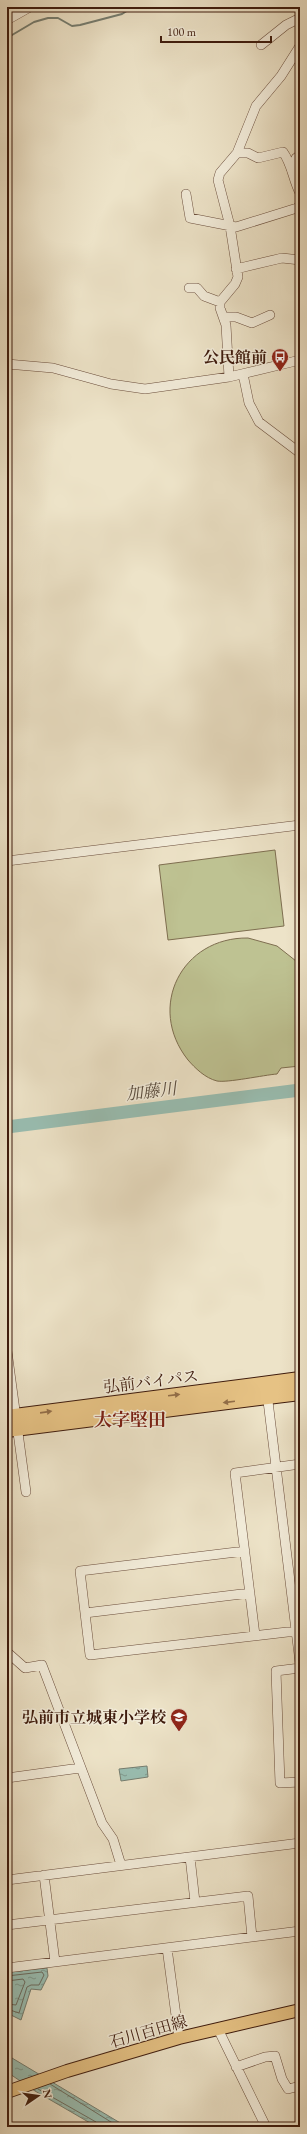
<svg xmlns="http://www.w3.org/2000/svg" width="307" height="2134" font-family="'EB Garamond','Noto Serif JP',serif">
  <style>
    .grass { fill: #bec292; stroke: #7e6e50 }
    .water { fill: url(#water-ripples); stroke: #757d70 }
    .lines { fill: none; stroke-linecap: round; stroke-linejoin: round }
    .shore { stroke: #6c6c60; stroke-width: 1 }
    .stream { stroke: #757d70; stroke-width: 2 }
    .river { stroke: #99beb2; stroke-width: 13 }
    .minor-casing { stroke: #6a4d3c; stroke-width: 10 }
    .major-casing { stroke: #3e1b0d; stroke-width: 14 }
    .highway-casing { stroke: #3e1b0d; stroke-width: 16 }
    .minor { stroke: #f3eddb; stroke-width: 9 }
    .major { stroke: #e6c284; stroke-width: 12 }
    .highway { stroke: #e6c284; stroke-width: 14 }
    .oneway { fill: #926e48 }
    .labels { text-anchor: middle; stroke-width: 3; stroke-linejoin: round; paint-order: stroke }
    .poi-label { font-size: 16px; font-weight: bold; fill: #3e1b0d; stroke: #f3eddb; text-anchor: end }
    .street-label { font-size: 16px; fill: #3e1b0d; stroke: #f3eddb }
    .water-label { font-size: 17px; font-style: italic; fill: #594c3f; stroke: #f3eddb }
    .quarter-label { font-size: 18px; font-weight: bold; fill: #7a1f14; stroke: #f3eddb }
  </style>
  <defs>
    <pattern id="water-ripples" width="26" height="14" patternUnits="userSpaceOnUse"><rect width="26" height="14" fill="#99beb2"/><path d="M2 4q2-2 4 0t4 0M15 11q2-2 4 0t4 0" fill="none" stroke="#7e9a8f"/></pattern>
  </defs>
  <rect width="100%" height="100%" fill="#ede3c8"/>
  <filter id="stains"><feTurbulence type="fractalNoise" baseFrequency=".005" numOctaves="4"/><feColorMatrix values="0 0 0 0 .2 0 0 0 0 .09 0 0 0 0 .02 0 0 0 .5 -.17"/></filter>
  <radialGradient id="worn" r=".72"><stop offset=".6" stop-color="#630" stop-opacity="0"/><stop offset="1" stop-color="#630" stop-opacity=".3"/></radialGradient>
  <path class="grass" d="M275,850L284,926L168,940L159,865Z
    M248,938L277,946L296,961L300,987V1066L281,1068L277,1074C264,1075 227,1083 217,1081C205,1078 195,1068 188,1060C146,1007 182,937 248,938Z"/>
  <path class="water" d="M147,1766L148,1777L121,1781L119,1769Z
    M47,1968L48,1976L41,1990L31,1989L21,2020L7,2013V1972Z
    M7,2055L127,2127H97L35,2091L7,2072Z"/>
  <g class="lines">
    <path class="shore" d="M7,1976L42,1972L44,1975L39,1985H31L27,1987L19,2013L7,2009
      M7,1981L23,1979L25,1982L16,2005L7,2004
      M50,2084L119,2127
      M38,2089L96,2122L98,2127"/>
    <path class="stream" d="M7,38L34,22L48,18H58L72,26L80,25L122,14L133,7"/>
    <path class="river" d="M7,1127L300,1090"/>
    <g class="minor-casing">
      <path id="minor" d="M7,20L30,7
        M261,45L286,25L300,18
        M237,153H248L258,158L283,152C292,164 293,180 300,193
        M291,169L296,158L300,155
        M186,194L190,218L236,227L297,208L300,205
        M236,269L282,258L300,260
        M189,288H197L204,296L220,302
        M224,317H236L252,323L270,315
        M7,364L53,368L111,384L145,389L229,377L300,360
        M243,374L249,403L259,422L300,453
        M229,377L226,325L220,308V302L235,284L238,277L230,226L218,180L220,173L237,153L256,106L281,76L300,46
        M7,861L300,825
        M7,1351L26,1492
        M267,1393L300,1663
        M245,1551L80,1571L90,1655L296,1631
        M85,1613L250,1593
        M255,1635L235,1473L300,1464
        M7,1652L25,1668L42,1665L102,1823L113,1839L121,1865
        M300,1668L276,1671L280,1783L300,1782
        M7,1778L80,1768
        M190,1857L195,1902
        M44,1875L55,1962
        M7,1880L300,1843
        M7,1925L248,1896L252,1937
        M167,1948L179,2038
        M7,1968L300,1931
        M218,2029L266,2127
        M236,2067L265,2057L275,2056L282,2079L288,2089L300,2086"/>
    </g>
    <g class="major-casing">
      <path id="major" d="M7,2092L67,2071L179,2038L300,2010"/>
    </g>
    <g class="highway-casing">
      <path id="highway" d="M7,1417L300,1379
        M7,1430L300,1393"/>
    </g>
    <use href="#minor" class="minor"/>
    <use href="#major" class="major"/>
    <use href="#highway" class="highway"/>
  </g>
  <defs><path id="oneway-solid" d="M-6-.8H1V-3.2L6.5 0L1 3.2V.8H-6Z"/></defs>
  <g class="oneway">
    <use href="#oneway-solid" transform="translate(174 1395) rotate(-7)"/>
    <use href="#oneway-solid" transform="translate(229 1402) rotate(173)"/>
    <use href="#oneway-solid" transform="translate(46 1412) rotate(-8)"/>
  </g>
  <defs>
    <g id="bus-pin" transform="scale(0.9)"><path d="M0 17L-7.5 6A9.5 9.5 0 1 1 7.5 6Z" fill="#8f2418" stroke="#f3eddb"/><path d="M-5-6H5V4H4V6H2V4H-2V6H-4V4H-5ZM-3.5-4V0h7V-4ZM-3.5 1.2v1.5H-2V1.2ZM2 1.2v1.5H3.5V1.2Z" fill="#fff"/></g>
    <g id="school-pin" transform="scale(0.9)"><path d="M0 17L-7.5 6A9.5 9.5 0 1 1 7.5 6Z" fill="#8f2418" stroke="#f3eddb"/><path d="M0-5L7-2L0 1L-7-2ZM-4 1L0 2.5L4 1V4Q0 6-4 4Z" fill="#fff"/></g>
  </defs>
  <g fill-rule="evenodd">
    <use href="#bus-pin" x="280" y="357"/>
    <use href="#school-pin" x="179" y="1717"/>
  </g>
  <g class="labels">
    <g class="poi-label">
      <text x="267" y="363">公民館前</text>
      <text x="166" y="1723">弘前市立城東小学校</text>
    </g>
    <g class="street-label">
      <text transform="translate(151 1381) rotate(-7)" y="6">弘前バイパス</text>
      <text transform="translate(148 2031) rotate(-16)" y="6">石川百田線</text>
    </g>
    <g class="water-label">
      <text transform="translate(151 1091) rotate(-7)" y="6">加藤川</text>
    </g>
    <g class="quarter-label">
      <text x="130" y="1426">大字堅田</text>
    </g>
  </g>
  <rect width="307" height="2134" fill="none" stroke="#ede3c8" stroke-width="24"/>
  <rect x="8" y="8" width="291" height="2118" fill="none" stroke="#3e1b0d" stroke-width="2"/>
  <rect x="12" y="12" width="283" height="2110" fill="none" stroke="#3e1b0d"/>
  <g transform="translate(38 2096) rotate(77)" stroke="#f3eddb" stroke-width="3" paint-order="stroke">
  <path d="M0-3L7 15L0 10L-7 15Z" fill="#3e1b0d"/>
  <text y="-6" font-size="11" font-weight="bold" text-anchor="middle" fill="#3e1b0d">N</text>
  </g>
  <path d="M161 36v6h110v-6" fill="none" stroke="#3e1b0d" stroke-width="2"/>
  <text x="167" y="36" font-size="12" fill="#3e1b0d" stroke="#f3eddb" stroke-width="3" paint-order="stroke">100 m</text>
  <rect width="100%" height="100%" filter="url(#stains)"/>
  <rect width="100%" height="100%" fill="url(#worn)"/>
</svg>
